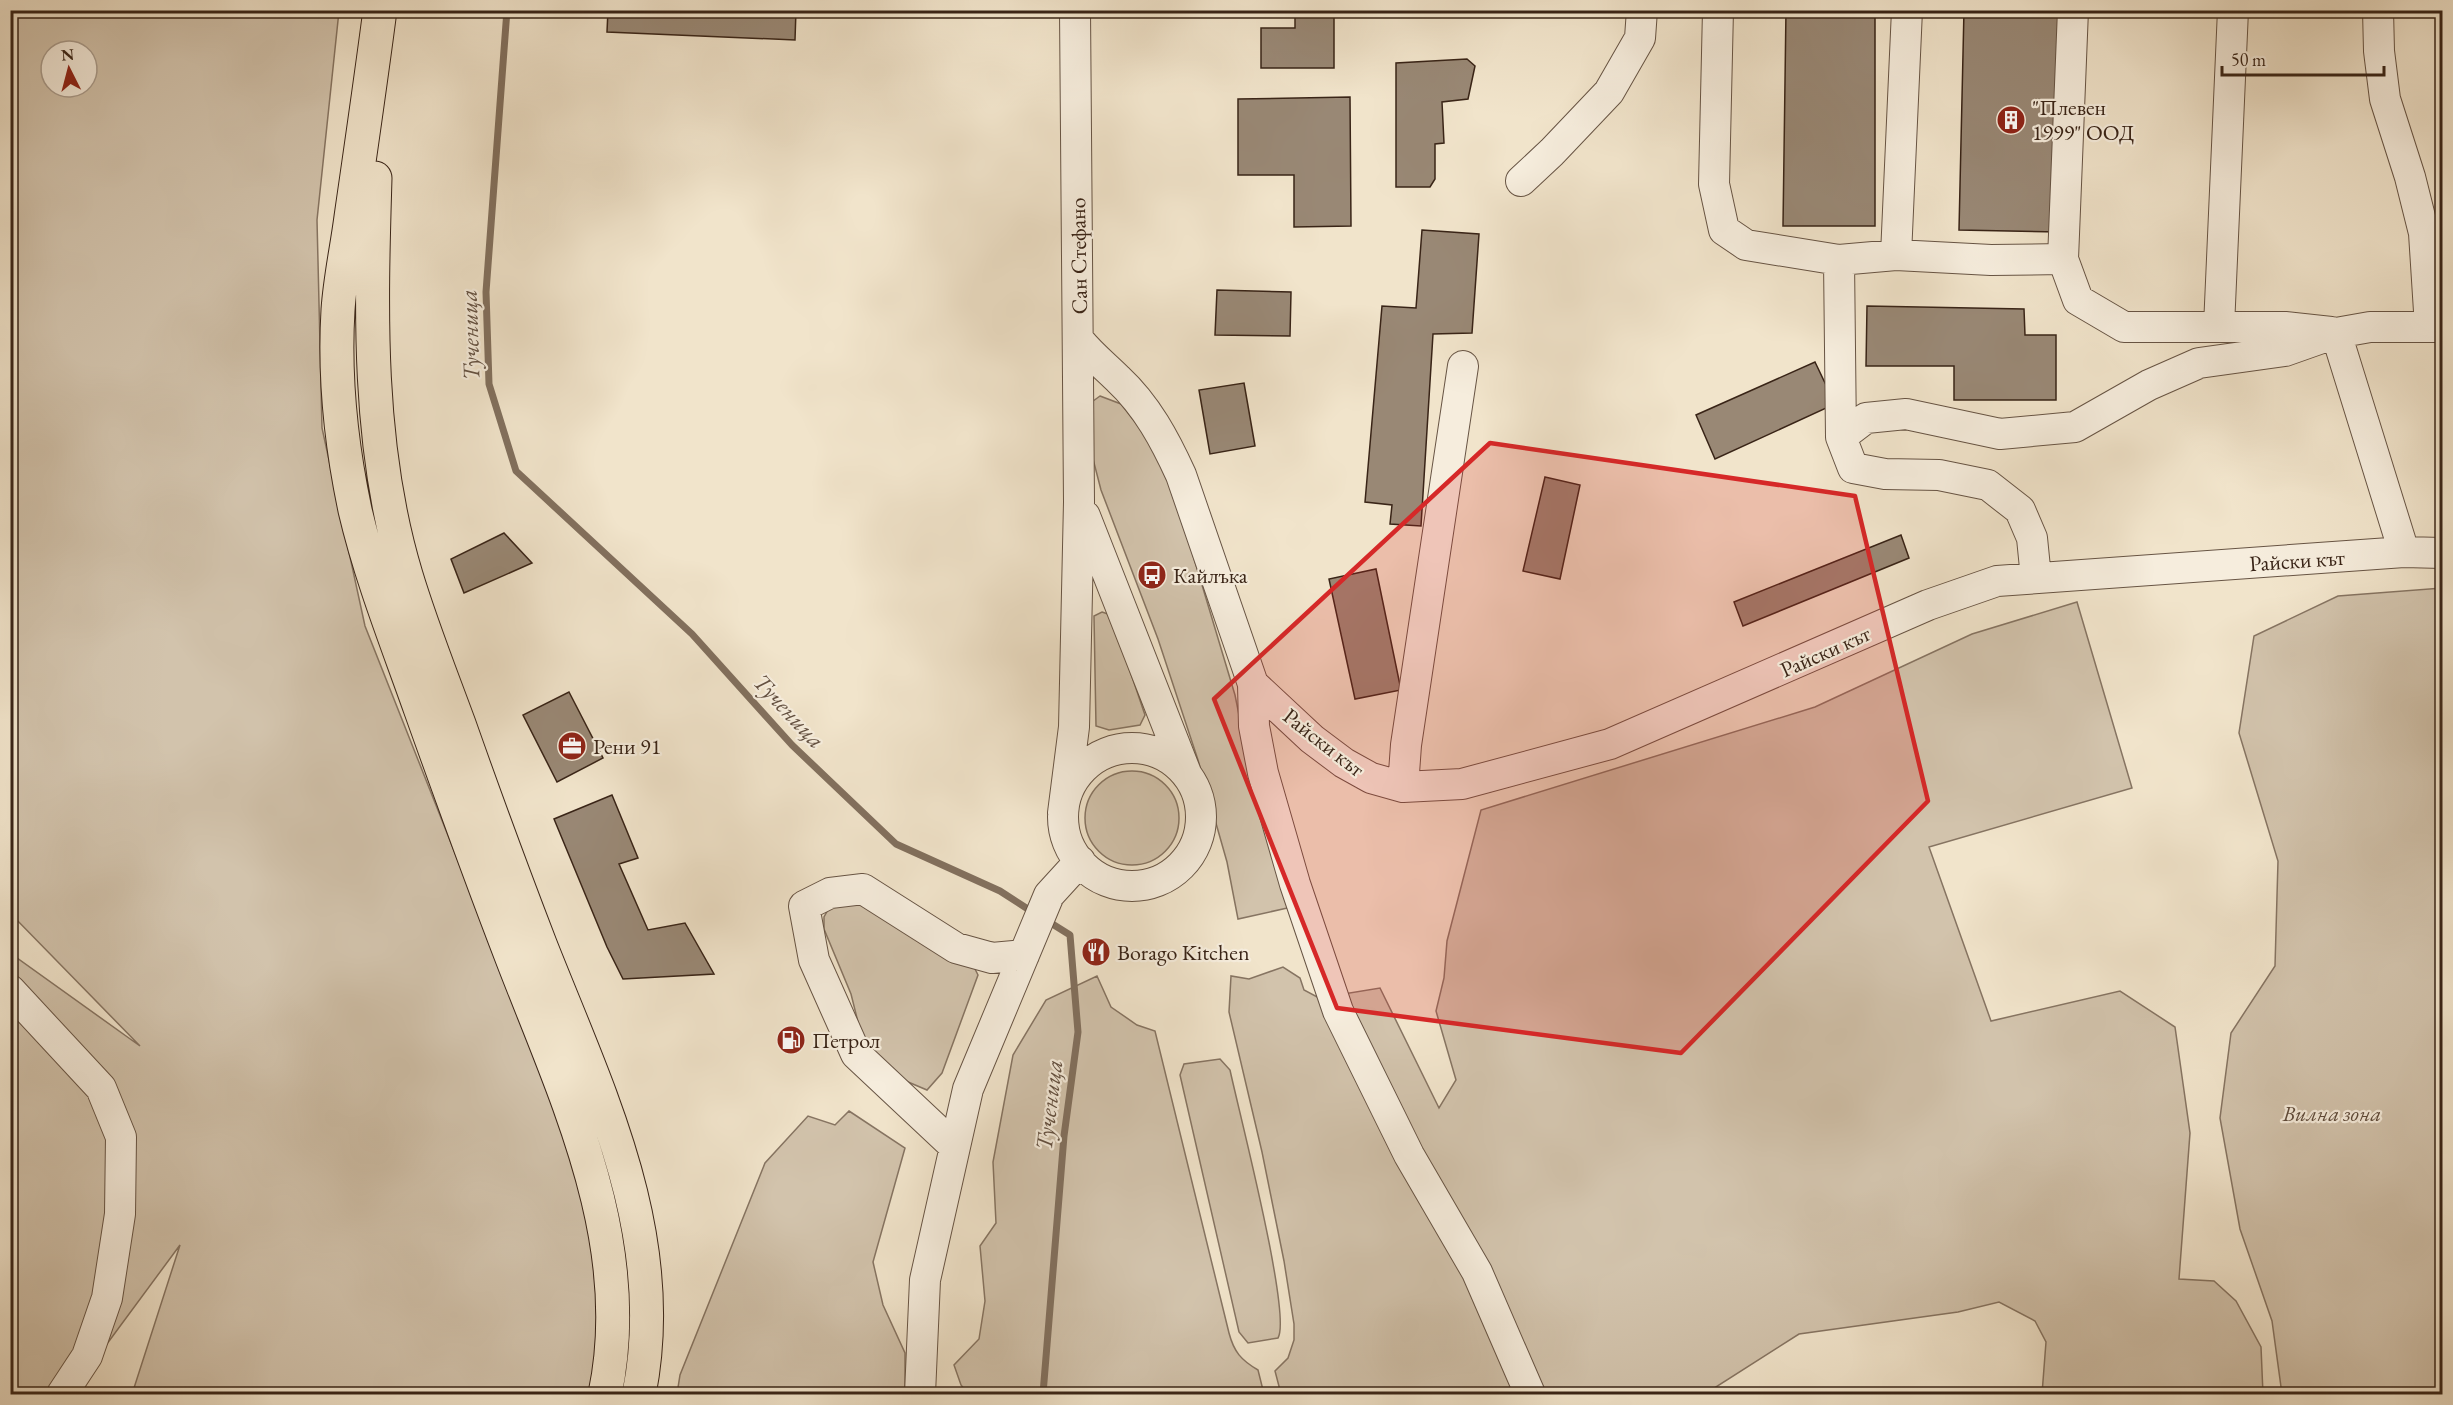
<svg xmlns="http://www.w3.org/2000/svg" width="2453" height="1405" font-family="'EB Garamond',serif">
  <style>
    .green { fill: #d2c3ac; stroke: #867462; stroke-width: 1.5; fill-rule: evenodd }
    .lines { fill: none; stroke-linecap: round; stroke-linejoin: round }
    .stream { stroke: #82705e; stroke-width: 7 }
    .building { fill: #998875; stroke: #392417; stroke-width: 1.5 }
    .minor-casing { stroke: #675444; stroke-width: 32 }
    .major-casing { stroke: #392417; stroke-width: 35 }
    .minor { stroke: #f6eddd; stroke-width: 30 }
    .major { stroke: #f1e4cb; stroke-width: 33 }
    .marked { fill: #d62828; fill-opacity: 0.2; stroke: #d62828; stroke-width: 4.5; stroke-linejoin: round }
    .labels { text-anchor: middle; stroke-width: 4.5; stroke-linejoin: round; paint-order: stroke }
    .poi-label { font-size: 22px; fill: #392417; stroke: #f6eddd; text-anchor: start }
    .street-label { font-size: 22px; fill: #392417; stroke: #f6eddd }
    .park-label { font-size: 22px; font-style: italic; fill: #5f4c3c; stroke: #f6eddd }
    .water-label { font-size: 24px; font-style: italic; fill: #635041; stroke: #f6eddd }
  </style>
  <rect width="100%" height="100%" fill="#f1e4cb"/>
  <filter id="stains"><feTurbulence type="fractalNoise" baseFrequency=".00333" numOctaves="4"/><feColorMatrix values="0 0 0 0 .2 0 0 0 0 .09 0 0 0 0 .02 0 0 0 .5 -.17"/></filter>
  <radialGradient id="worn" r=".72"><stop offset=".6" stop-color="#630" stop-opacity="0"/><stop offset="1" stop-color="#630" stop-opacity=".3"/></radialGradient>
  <path class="green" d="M11,11H339L317,220L322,428L365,626L571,1146L591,1237L598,1317L592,1389L590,1394H130L134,1388L180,1245L70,1394H11L10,953L140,1046L11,914ZM51,51H87V87H51Z
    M1100,396L1121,404L1150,441L1178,505L1235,695L1243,735L1292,907L1238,919L1227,862L1198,760L1158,639L1101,490L1093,459L1089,404Z
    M2442,588V1394H2282L2272,1321L2240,1229L2220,1118L2231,1033L2275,966L2278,861L2239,733L2254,636L2338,596Z
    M2077,602L2132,788L1929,847L1991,1021L2120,991L2175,1027L2190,1133L2179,1279L2214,1281L2236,1301L2261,1347L2263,1394H2042L2046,1342L2035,1321L1999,1302L1958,1312L1799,1334L1705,1394H1281L1275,1371L1288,1358L1294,1340V1324L1284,1261L1262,1152L1229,1012L1231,976L1249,979L1283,967L1300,978L1304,990L1319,998L1380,988L1439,1108L1456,1080L1436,1011L1444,978L1447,941L1481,810L1815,707L1972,634Z
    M1102,612L1111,615L1145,715L1140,725L1109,730L1096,726L1094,616Z
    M1085 818a47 47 0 1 1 94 0a47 47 0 1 1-94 0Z
    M838,902L869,904L974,967L978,975L942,1073L927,1090L894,1076L864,1046L851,994L824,929V917L829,908Z
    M1097,976L1111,1007L1137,1025L1155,1031L1229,1333C1234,1352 1241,1360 1258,1370L1264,1394H968L961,1385L954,1365L979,1339L985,1301L980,1246L996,1223L993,1162L1013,1055L1046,1000Z
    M1220,1059L1230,1070C1238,1108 1292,1315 1278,1338L1248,1343L1239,1332L1180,1075L1184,1064Z
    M849,1111L905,1148L873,1262L883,1305L905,1353V1394H677L680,1375L765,1163L808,1116L835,1125Z"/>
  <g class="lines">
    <path class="stream" d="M507,10L486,292L489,384L516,471L692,634L792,745L896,844L1000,891L1034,913
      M1043,1394L1064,1136L1078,1032L1070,935L1046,920"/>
  </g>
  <path class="building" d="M608,10H796L795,40L607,32Z
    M1295,10H1334V68H1261V28H1295Z
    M1786,10H1875V226H1783Z
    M1964,10H2064L2059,232L1959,230Z
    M1467,59L1475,66L1468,99L1442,102L1444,143L1435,144V179L1430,187H1396V63Z
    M1350,97L1351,226L1294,227V175H1238V99Z
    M1422,230L1479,234L1472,333L1433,334L1421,526L1390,524L1392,505L1365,502L1382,306L1416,308Z
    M1217,290L1291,292L1290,336L1215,335Z
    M1867,306L2024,309L2025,335H2056V400H1954V366H1866Z
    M1815,362L1835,404L1715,459L1696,415Z
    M1244,383L1255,446L1210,454L1199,390Z
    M1545,477L1580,485L1560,579L1523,571Z
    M504,533L532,563L464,593L451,559Z
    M1901,535L1909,558L1743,626L1734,602Z
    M1376,569L1401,690L1355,699L1329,579Z
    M569,692L603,758L557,782L523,715Z
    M612,795L638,858L619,864L648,930L685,923L714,974L623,979L607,947L554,819Z"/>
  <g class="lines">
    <g class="minor-casing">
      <path id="minor" d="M1718,10L1714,184L1724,230L1746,245L1839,260L1896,255L1991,260L2063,259
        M2073,10L2063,259L2078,300L2124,327H2219
        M2233,10L2219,327H2285L2331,332
        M2378,10L2379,51L2385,99L2410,177L2424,233L2430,327
        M1521,181L1552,152L1609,92L1640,38L1642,10
        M1896,255L1907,10
        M1839,260L1841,437L1853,468L1885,474L1939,475L1988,485L2020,510L2032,538L2036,578
        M1079,340C1091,355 1105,366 1118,379C1147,406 1165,440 1181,475L1253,684L1254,726L1263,773L1295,884L1338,1011L1409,1155L1477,1272L1530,1394
        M1841,437L1866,418L1906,414L2000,434L2075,427L2149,385L2199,363L2285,351L2336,333
        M1085,516L1186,773
        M2404,552L2336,333L2370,327H2442
        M1253,684L1312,739L1344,763L1371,778L1403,787L1462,784L1610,744L1928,605L1997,581L2404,552L2442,553
        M1063 817a69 69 0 1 1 138 0a69 69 0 1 1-138 0Z
        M1403,787L1406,745L1463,366
        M1063,813L1074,727L1079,502L1075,10
        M10,990L101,1088L121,1137L120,1214L107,1298L87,1356L62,1394
        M954,1146L856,1054L814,960L804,906L830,893L863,889L956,948L992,958L1024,955
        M920,1394L925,1280L968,1089L1049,895L1080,861"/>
    </g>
    <g class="major-casing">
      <path id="major" d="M380,10C371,79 361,148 351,217C347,248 340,279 338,310C334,377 341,444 355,510C371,578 397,643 420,708C450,792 480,875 512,958C565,1096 637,1242 605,1394
        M375,178C371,311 367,446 406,575C421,625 441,675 459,724C485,798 512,871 540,944C597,1089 671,1234 639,1394"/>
    </g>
    <use href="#minor" class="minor"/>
    <use href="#major" class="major"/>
  </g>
  <path class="marked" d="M1490,443L1855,496L1928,801L1681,1053L1337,1008L1214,699Z"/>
  <defs>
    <g id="building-disc" transform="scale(1.5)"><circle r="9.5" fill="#8f2418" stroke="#f6eddd"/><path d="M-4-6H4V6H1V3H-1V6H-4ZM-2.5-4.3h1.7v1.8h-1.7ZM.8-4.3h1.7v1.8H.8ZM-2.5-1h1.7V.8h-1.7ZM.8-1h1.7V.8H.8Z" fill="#fff"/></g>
    <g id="bus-disc" transform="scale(1.5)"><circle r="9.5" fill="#8f2418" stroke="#f6eddd"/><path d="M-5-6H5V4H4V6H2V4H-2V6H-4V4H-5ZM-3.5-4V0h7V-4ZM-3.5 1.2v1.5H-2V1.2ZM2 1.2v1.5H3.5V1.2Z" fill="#fff"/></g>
    <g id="office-disc" transform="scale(1.5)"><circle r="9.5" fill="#8f2418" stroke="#f6eddd"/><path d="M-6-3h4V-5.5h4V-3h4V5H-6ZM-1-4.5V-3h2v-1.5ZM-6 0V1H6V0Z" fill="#fff"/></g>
    <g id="restaurant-disc" transform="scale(1.5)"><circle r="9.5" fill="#8f2418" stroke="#f6eddd"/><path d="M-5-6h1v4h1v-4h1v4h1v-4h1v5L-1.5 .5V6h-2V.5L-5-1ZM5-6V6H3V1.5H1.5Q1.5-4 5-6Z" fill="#fff"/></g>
    <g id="fuel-disc" transform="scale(1.5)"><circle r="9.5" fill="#8f2418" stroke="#f6eddd"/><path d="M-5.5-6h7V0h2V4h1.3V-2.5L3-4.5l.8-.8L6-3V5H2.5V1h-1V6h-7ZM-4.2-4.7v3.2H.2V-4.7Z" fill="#fff"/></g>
  </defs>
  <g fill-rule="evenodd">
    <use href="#building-disc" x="2011" y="120"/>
    <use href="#bus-disc" x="1152" y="575"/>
    <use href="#office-disc" x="572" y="746"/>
    <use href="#restaurant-disc" x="1096" y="952"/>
    <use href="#fuel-disc" x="791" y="1040"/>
  </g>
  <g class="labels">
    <g class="poi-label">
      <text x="2032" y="115">"Плевен<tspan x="2032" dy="25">1999" ООД</tspan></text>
      <text x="1173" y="583">Кайлъка</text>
      <text x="593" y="754">Рени 91</text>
      <text x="1117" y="960">Borago Kitchen</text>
      <text x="812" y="1048">Петрол</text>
    </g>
    <g class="street-label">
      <text transform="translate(1078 256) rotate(-91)" y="8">Сан Стефано</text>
      <text transform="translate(2297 560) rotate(-4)" y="8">Райски кът</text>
      <text transform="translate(1825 651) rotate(-24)" y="8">Райски кът</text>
      <text transform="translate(1324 742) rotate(38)" y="8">Райски кът</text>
    </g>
    <g class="park-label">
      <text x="2332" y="1121">Вилна зона</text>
    </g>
    <g class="water-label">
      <text transform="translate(470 335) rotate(-92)" y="8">Тученица</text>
      <text transform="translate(789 711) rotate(47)" y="8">Тученица</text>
      <text transform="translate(1049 1105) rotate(-83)" y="8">Тученица</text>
    </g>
  </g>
  <rect width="2453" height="1405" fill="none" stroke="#f1e4cb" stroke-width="36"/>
  <rect x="12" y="12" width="2429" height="1381" fill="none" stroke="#392417" stroke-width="3"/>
  <rect x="18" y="18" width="2417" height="1369" fill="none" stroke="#392417" stroke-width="1.5"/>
  <g transform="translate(69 69) rotate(354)"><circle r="28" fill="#f6eddd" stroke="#aa9d8e" stroke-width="1.5"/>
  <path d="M0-4.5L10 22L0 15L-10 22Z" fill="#8f2418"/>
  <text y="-9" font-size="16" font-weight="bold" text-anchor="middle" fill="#392417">N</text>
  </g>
  <path d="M2222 66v9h162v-9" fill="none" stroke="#392417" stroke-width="3"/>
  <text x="2231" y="66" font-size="18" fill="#392417" stroke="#f6eddd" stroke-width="4.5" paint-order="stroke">50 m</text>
  <rect width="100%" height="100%" filter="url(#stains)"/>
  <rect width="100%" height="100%" fill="url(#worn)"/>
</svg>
